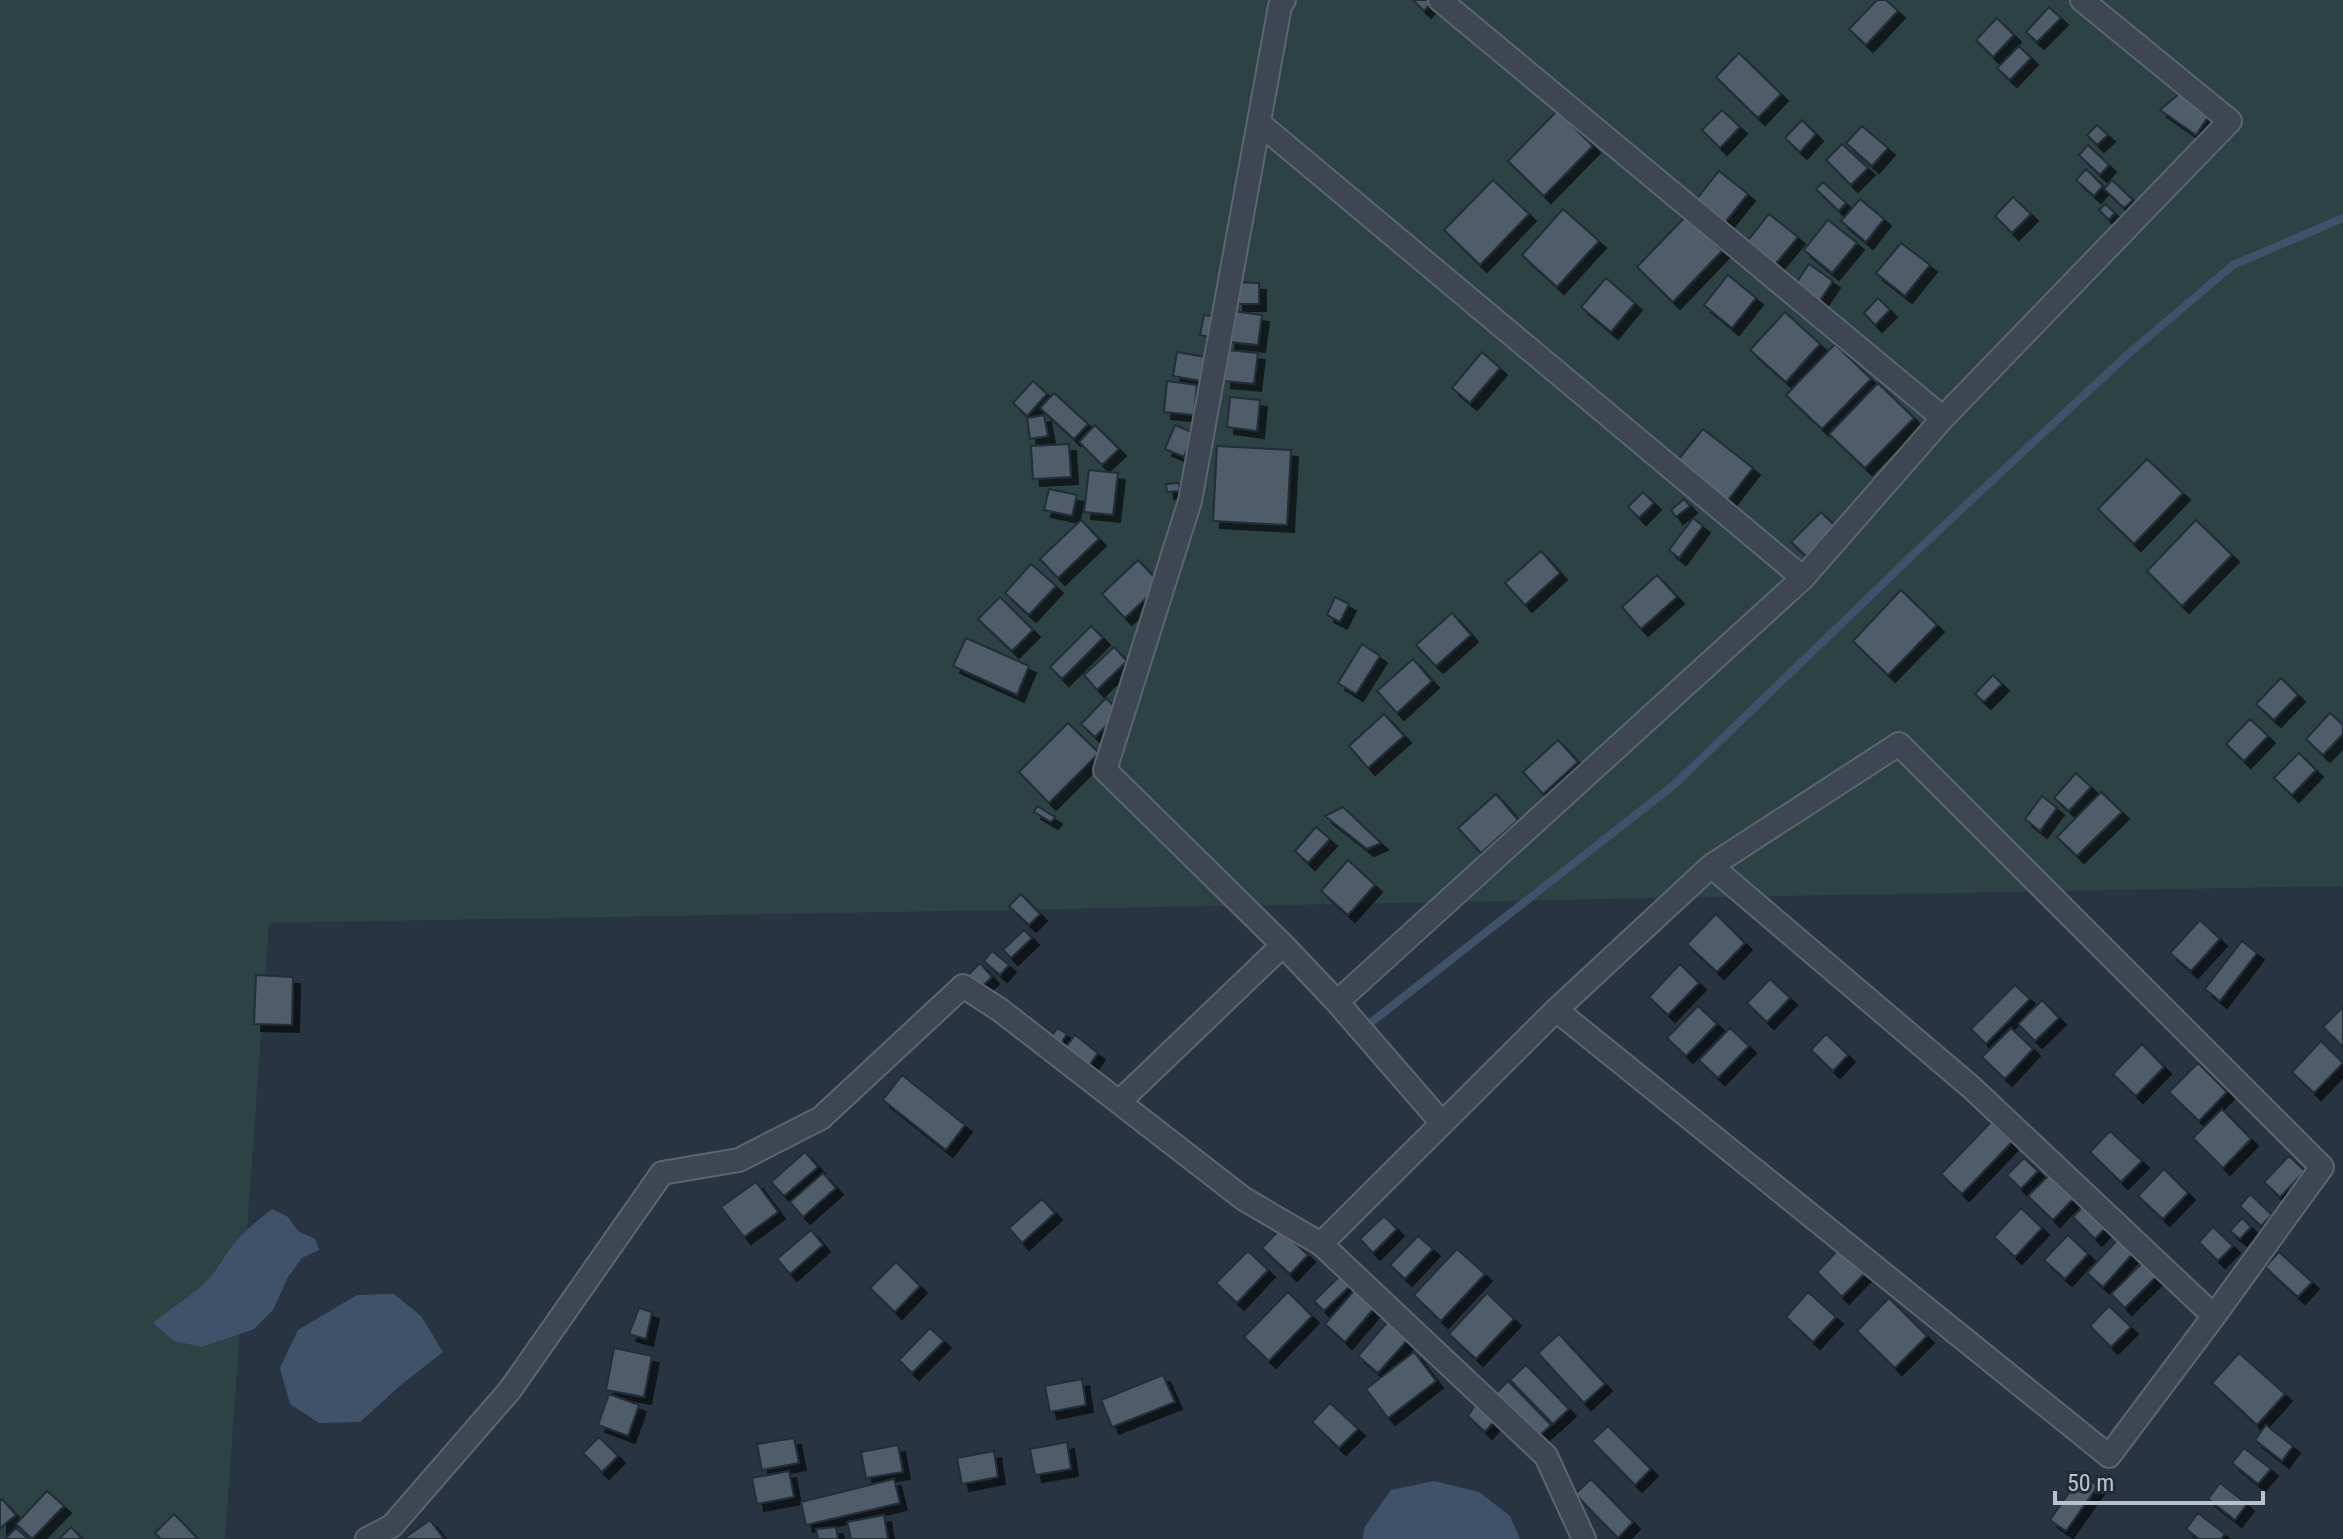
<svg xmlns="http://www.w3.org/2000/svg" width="2343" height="1539" font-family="'Roboto Condensed',sans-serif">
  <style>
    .green { fill: #2c4244 }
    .water { fill: #40516a }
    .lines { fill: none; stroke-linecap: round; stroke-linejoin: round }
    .stream { stroke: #40516a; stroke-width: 8 }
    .building { fill: #4f5b6b; stroke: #232d39; stroke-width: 2; filter: url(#shadow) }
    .minor-casing { stroke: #5b646f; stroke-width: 26 }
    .minor { stroke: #3d4652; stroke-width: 22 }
  </style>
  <defs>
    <filter id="shadow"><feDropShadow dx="7" dy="7" stdDeviation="0" flood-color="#0009"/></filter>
  </defs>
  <rect width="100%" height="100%" fill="#293442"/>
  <path class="green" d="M0,0H2343V886L269,923L225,1539H0Z"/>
  <path class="water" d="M272,1209L288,1217L298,1231L315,1239L319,1250L302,1258L288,1277L273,1310L254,1329L202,1347L174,1341L153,1323C173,1306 195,1295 212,1275C219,1267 224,1257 230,1249C241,1233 257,1221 272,1209Z
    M394,1294L421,1316L443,1352L402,1384L360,1422L319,1423L290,1404L280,1368L298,1330L357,1295Z
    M1434,1481L1479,1492L1510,1516L1520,1539H1363L1364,1528L1391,1490Z"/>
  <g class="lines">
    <path class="stream" d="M1364,1028L1675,784L1922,546L2127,355L2233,265L2343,218"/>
  </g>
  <path class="building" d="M1413,0H1428L1431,3L1424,11Z
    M1877,0H1886L1898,11L1866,45L1849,29Z
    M2049,7L2061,18L2037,42L2026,32Z
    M1997,18L2014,35L1993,57L1976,40Z
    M2019,46L2031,58L2010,80L1997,68Z
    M1739,53L1781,94L1758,118L1716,77Z
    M2180,93L2210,114L2196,135L2160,110Z
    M1722,110L1740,127L1720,148L1702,130Z
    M1557,111L1593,146L1544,196L1508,161Z
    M1802,120L1816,134L1800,152L1785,138Z
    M2097,125L2108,135L2097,145L2087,135Z
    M1862,126L1888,148L1872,166L1846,143Z
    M1842,144L1868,168L1851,185L1826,160Z
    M2088,145L2109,165L2100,175L2079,155Z
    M2086,169L2103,186L2094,196L2076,180Z
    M1719,171L1748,194L1723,225L1695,201Z
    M1493,180L1529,214L1480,265L1444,230Z
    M2112,180L2133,200L2124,208L2104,189Z
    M1823,182L1846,203L1839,211L1816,189Z
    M2013,197L2031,214L2012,233L1995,216Z
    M1860,199L1884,219L1866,242L1841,221Z
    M2105,204L2115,213L2109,220L2099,210Z
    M1563,209L1599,241L1557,287L1522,255Z
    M1769,214L1798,237L1773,267L1745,244Z
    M1686,216L1722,251L1673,302L1637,267Z
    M1828,220L1857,243L1832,273L1804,250Z
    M1901,243L1930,265L1905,296L1876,273Z
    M1809,264L1833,281L1819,302L1795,285Z
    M1728,275L1756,298L1732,328L1704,305Z
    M1606,278L1635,303L1611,332L1581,307Z
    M1236,282L1259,283V304H1236Z
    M1878,298L1890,310L1875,325L1864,313Z
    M1232,311L1262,315L1258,345L1228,342Z
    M1785,312L1820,344L1786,382L1750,350Z
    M1204,315L1217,317L1213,338L1200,335Z
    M1835,344L1871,379L1822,429L1786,395Z
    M1227,350L1258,353L1254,384L1224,381Z
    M1177,352L1205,357L1201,381L1173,376Z
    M1482,352L1500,368L1470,403L1452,388Z
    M1033,381L1047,394L1027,416L1013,403Z
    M1167,381L1197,385L1194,415L1164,412Z
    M1878,383L1914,418L1865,468L1829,434Z
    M1054,393L1088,424L1074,439L1040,408Z
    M1230,397L1260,400L1257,431L1227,427Z
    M1044,415L1048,436L1030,439L1027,418Z
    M1095,425L1119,449L1102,465L1079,442Z
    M1175,425L1194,433L1184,457L1165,449Z
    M1703,429L1753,468L1728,500L1677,461Z
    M1069,444L1071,477L1033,479L1031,446Z
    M1217,446L1291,450L1287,525L1213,521Z
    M2147,459L2183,493L2134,544L2098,509Z
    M1089,470L1118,473L1113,515L1084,512Z
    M1179,483L1180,491L1167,492L1166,484Z
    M1049,489L1077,495L1072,516L1044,510Z
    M1643,492L1654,503L1639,518L1628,507Z
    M1684,499L1690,506L1676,517L1671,510Z
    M1821,512L1835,526L1806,556L1791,542Z
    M1693,518L1703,526L1679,558L1669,550Z
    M1081,520L1099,539L1058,578L1040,559Z
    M2196,520L2232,555L2182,606L2147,571Z
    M1541,551L1560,573L1525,605L1505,583Z
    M1138,560L1161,584L1125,618L1102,594Z
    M1031,564L1056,586L1029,615L1005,593Z
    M1657,575L1677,597L1641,629L1622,607Z
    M1901,590L1937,625L1888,675L1853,641Z
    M1000,597L1033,630L1012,651L978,619Z
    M1335,597L1349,604L1340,622L1327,615Z
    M1452,613L1471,635L1436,666L1416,645Z
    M1091,626L1103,638L1062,679L1050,667Z
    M966,638L1029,666L1017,695L953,666Z
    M1362,644L1380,656L1356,694L1338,683Z
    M1114,647L1127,661L1097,690L1084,675Z
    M1413,659L1432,681L1397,713L1377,691Z
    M1993,675L2002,684L1984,702L1975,694Z
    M2281,678L2298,695L2274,720L2256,704Z
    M1106,698L1120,712L1095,737L1081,724Z
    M2330,713L2343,725V734L2323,755L2306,739Z
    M1384,714L1404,736L1368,768L1349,746Z
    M2250,719L2268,736L2244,761L2226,744Z
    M1068,723L1099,753L1049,803L1019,772Z
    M1558,740L1578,762L1543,794L1523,772Z
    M2299,753L2316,770L2292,795L2274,778Z
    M2076,773L2091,787L2069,811L2054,798Z
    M2101,792L2122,812L2077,856L2057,837Z
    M1496,794L1518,820L1481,853L1458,828Z
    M2042,796L2057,808L2040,831L2025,819Z
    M1037,806L1055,817L1051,822L1034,812Z
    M1343,807L1381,843L1367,849L1325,816Z
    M1316,827L1330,839L1308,863L1295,851Z
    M1348,860L1375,885L1348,915L1321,891Z
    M1021,894L1040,914L1029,925L1009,906Z
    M1716,914L1745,943L1717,972L1687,944Z
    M2200,920L2220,939L2191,971L2170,953Z
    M1024,930L1032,938L1011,958L1003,950Z
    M2242,941L2257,953L2220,1001L2205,989Z
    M992,951L1009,965L1000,975L984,961Z
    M980,963L992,977L979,989L967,976Z
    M1680,964L1699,983L1668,1015L1649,997Z
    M256,975L293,977L292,1025L254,1024Z
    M1770,979L1790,998L1767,1022L1747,1003Z
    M2015,985L2030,999L1986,1044L1971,1029Z
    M2042,1000L2059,1018L2035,1041L2018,1024Z
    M1698,1006L1717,1024L1686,1056L1667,1038Z
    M2343,1007V1047L2323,1027Z
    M1057,1028L1067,1034L1058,1048L1048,1042Z
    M1730,1028L1749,1046L1718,1078L1699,1060Z
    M2011,1028L2033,1049L2005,1079L1982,1057Z
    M1826,1034L1848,1055L1833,1071L1811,1050Z
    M1075,1035L1098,1053L1086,1070L1062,1052Z
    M2321,1041L2343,1063L2314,1093L2292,1072Z
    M2142,1044L2164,1067L2136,1096L2113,1074Z
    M2198,1063L2227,1092L2199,1121L2169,1092Z
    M902,1075L965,1125L946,1150L883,1100Z
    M2222,1109L2251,1139L2223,1168L2193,1138Z
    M1991,1122L2012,1142L1962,1194L1941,1174Z
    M2110,1131L2142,1161L2121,1182L2090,1152Z
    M805,1152L818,1167L784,1196L771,1182Z
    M2289,1156L2305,1171L2280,1197L2264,1182Z
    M2024,1158L2038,1171L2021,1189L2007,1175Z
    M2164,1169L2188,1193L2163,1219L2138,1196Z
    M823,1173L836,1188L803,1217L790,1202Z
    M2050,1174L2074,1198L2053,1220L2028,1196Z
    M756,1182L778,1212L744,1237L721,1207Z
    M2250,1194L2272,1215L2261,1226L2240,1206Z
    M1042,1199L1055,1213L1022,1243L1009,1228Z
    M2087,1202L2109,1224L2095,1239L2073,1217Z
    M2021,1208L2042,1228L2015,1257L1994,1237Z
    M1384,1216L1397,1229L1373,1253L1360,1239Z
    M2242,1218L2251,1227L2240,1239L2230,1231Z
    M2213,1227L2233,1246L2218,1261L2199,1242Z
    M1280,1229L1308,1255L1290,1274L1262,1248Z
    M811,1230L823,1245L790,1274L777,1259Z
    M2068,1235L2088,1254L2065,1279L2044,1260Z
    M1418,1236L1433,1249L1405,1279L1390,1265Z
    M2119,1238L2134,1252L2103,1287L2087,1273Z
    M1841,1247L1866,1272L1842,1297L1817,1272Z
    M1457,1249L1485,1274L1441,1321L1414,1295Z
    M1248,1251L1268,1270L1237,1303L1216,1283Z
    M2279,1252L2312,1282L2298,1297L2265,1267Z
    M2145,1260L2159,1274L2125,1308L2111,1294Z
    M896,1262L920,1286L895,1312L870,1288Z
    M1342,1274L1352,1284L1324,1311L1314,1301Z
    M1357,1287L1377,1305L1345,1342L1325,1324Z
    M1288,1292L1312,1316L1269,1361L1244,1337Z
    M1808,1292L1836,1317L1813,1342L1786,1317Z
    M1487,1293L1514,1319L1476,1359L1449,1334Z
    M1889,1298L1927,1336L1895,1368L1857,1331Z
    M2109,1306L2131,1327L2111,1347L2090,1326Z
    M639,1308L652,1312L646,1339L629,1334Z
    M1391,1318L1411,1336L1378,1373L1358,1356Z
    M930,1328L944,1341L912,1373L899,1360Z
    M1559,1334L1605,1384L1584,1403L1538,1353Z
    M614,1348L652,1356L644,1397L606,1390Z
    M1414,1352L1436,1381L1388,1418L1366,1389Z
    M2239,1353L2285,1394L2257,1425L2212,1383Z
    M1526,1365L1569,1409L1553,1424L1510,1380Z
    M1163,1375L1175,1402L1112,1427L1101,1400Z
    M1082,1379L1086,1405L1050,1412L1045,1386Z
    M1508,1381L1551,1425L1535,1440L1492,1397Z
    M609,1394L639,1405L628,1436L598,1425Z
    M1479,1398L1499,1416L1485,1432L1468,1416Z
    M1330,1403L1358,1429L1339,1448L1312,1422Z
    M2266,1425L2293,1446L2282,1461L2255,1440Z
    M1608,1426L1651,1469L1635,1485L1592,1441Z
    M599,1437L618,1456L602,1472L583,1453Z
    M794,1438L799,1463L762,1470L757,1444Z
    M1067,1442L1071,1469L1035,1475L1030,1449Z
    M898,1445L903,1472L866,1478L861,1452Z
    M2244,1448L2271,1469L2258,1484L2232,1463Z
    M994,1451L998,1477L962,1484L957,1458Z
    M789,1471L794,1497L757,1504L752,1478Z
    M2082,1474L2098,1486L2066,1531L2050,1520Z
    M894,1479L900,1503L806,1525L801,1502Z
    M1591,1479L1633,1522L1618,1538L1575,1494Z
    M2220,1483L2247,1504L2235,1520L2208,1499Z
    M47,1491L64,1506L32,1539L16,1524Z
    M2,1499L16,1515L0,1528V1501Z
    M2198,1513L2225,1534L2221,1539H2199L2186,1529Z
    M174,1514L198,1539H161L155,1533Z
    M884,1515L888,1539H851L847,1522Z
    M430,1520L444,1539H403Z
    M71,1527L82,1539H59Z
    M836,1527L838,1539H818L816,1529Z
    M16,1528L28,1539H5Z"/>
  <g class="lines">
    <g class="minor-casing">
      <path id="minor" d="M1440,0L1943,418
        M1259,123L1803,578
        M1711,866L1971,1087L2214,1316
        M1283,945L1105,770L1190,501L1280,6L1284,0
        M1337,1002L1442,1123
        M1556,1010L1711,866L1899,744L2322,1167L2214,1316L2109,1456L1556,1010L1321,1244L1546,1456L1584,1539
        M1119,1102L1283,945L1337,1002L1803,578L1943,418L2230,121L2082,0
        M367,1539L392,1526L510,1390L662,1173L739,1160L821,1118L963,986L1000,1010L1244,1199L1321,1244"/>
    </g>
    <use href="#minor" class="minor"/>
  </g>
  <path d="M2055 1491v12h208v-12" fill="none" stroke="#bac1cc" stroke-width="4"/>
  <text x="2067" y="1491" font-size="24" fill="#bac1cc" stroke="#212a37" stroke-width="6" paint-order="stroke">50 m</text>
</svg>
